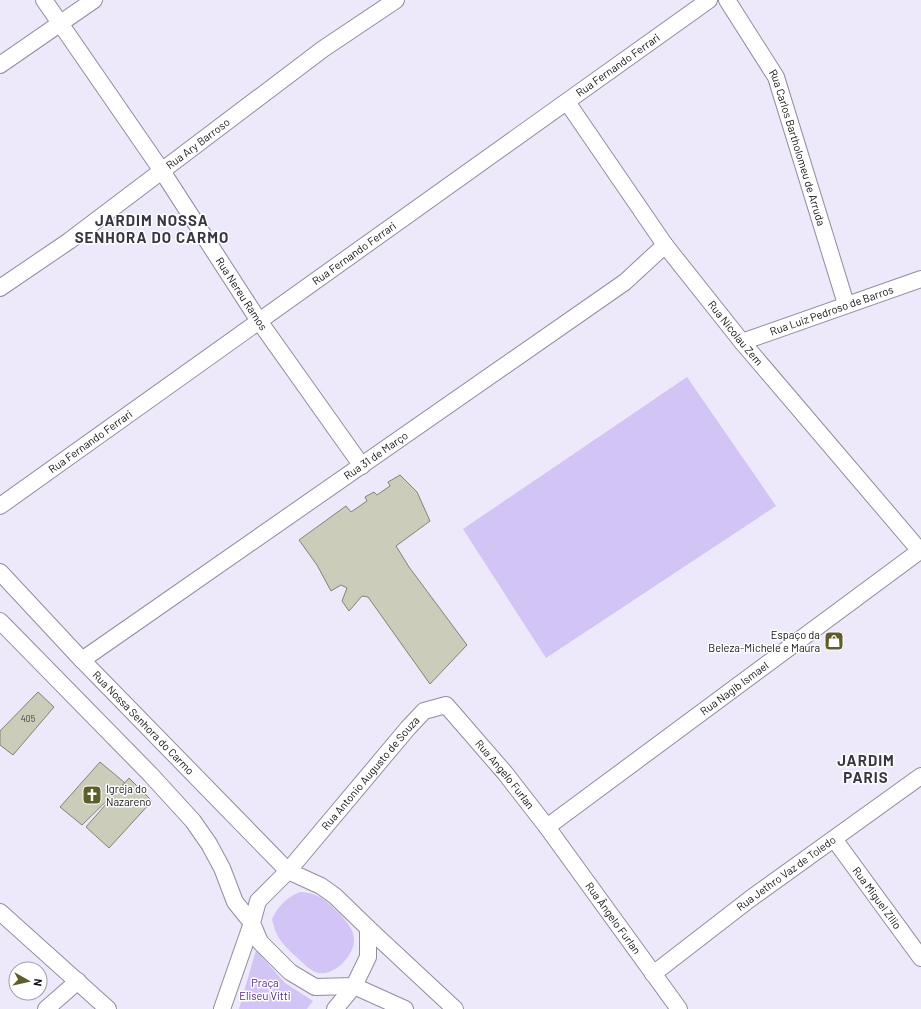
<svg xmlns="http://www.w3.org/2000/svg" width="921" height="1009" font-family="Barlow,sans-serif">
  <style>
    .green { fill: #d2c5f5 }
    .building { fill: #ccb; stroke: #838373 }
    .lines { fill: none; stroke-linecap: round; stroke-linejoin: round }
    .minor-casing { stroke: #918d9d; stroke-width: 18 }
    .minor { stroke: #fff; stroke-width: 16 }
    .labels { text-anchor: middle; stroke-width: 3; stroke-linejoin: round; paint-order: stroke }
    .number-label { font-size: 9px; fill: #403f3e }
    .street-label { font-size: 11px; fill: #111015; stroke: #fff }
    .poi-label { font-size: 11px; fill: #111015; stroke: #fff; text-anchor: end }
    .park-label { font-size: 11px; fill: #4b1e84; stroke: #fff }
    .district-label { font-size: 15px; font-weight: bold; letter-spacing: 1px; fill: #393643; stroke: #fff }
  </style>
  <rect width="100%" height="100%" fill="#ede8fa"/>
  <path class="green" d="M687,377L776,506L546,658L463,529Z
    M300,892C320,893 325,900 339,913C345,920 354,929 354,939C355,956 332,979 315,972C307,968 300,960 293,954C281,942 276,937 272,919C279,905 286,898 300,892Z
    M256,950L285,983L313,1001L307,1009H239Z"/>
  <path class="building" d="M400,475L417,492L430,521L396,546L409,567L467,645L430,684L368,597L362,596L349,611L342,601L347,588L341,585L331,591L317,565L299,540L346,506L351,512L367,501L365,497L374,492L377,495L390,486L388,482Z
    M38,692L54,707L13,755L0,745V731Z
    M100,762L125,783L82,825L60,807Z
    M129,778L152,801L109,848L86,827Z"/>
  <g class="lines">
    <g class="minor-casing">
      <g id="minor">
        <path id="s1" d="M44,0L162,171L259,321L362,466"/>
        <path id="s2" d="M727,0L776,77L846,304"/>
        <path d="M0,65L94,0"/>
        <path id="s3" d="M567,102L665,245L742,342L921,552"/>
        <path id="s4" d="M0,288L69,241L323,49L396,0"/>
        <path id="s5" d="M742,342L921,279"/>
        <path id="s6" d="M0,506L709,0"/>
        <path id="s7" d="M0,572L82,660L288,871L408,728L424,711L446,705L505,773L547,827L679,1009"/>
        <path d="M0,621L150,774L193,821L209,844L222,868L235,902L252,923L222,1009"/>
        <path id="s8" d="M82,660L625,282L665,245"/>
        <path id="s9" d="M547,827L921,550"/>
        <path id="s10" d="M834,839L921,958"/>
        <path d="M288,871L321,886L335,896L368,928V957L354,986L315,987L290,972L260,942L252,923L258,901Z"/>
        <path d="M0,912L108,1009"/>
        <path d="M368,928L455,1009"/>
        <path id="s11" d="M653,974L750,899L921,776"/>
        <path d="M46,1009L78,981"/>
        <path d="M335,1009L354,986L405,1009"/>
      </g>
    </g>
    <use href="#minor" class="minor"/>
  </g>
  <defs>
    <g id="shop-square" transform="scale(1)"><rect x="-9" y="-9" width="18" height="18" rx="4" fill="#5f5d2a" stroke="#fff"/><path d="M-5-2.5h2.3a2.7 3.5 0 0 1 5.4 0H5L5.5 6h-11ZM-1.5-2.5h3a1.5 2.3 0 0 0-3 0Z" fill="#fff"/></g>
    <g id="church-square" transform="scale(1)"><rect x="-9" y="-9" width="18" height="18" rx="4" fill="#5f5d2a" stroke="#fff"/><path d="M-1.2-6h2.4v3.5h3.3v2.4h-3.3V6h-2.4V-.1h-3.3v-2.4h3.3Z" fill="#fff"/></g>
  </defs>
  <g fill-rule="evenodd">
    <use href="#shop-square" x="834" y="641"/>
    <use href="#church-square" x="92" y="795"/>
  </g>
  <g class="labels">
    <g class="number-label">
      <text x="28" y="722">405</text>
    </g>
    <g class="street-label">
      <text dy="4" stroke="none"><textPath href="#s6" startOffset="759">Rua Fernando Ferrari</textPath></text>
      <text dy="4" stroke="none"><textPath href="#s4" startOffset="245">Rua Ary Barroso</textPath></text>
      <text dy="4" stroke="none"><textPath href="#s2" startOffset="165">Rua Carlos Bartholomeu de Arruda</textPath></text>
      <text dy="4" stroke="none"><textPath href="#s6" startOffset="435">Rua Fernando Ferrari</textPath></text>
      <text dy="4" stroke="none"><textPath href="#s1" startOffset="354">Rua Nereu Ramos</textPath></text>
      <text dy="4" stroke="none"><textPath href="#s5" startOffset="95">Rua Luiz Pedroso de Barros</textPath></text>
      <text dy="4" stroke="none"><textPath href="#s3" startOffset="286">Rua Nicolau Zem</textPath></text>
      <text dy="4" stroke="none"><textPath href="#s6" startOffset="111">Rua Fernando Ferrari</textPath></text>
      <text dy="4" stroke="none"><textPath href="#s8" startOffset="358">Rua 31 de Março</textPath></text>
      <text dy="4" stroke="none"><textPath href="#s9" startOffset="233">Rua Nagib Ismael</textPath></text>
      <text dy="4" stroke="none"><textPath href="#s7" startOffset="208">Rua Nossa Senhora do Carmo</textPath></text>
      <text dy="4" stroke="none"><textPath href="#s7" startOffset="543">Rua Antonio Augusto de Souza</textPath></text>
      <text dy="4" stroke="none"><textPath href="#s7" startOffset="739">Rua Angelo Furlan</textPath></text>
      <text dy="4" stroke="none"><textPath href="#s11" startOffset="167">Rua Jethro Vaz de Toledo</textPath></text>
      <text dy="4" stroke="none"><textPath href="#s10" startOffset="73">Rua Miguel Zilio</textPath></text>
      <text dy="4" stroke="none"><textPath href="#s7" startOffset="919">Rua Ângelo Furlan</textPath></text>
    </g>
    <g class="poi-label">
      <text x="820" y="639">Espaço da<tspan x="820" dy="13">Beleza-Michele e Maura</tspan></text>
      <text x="106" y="793" text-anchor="start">Igreja do<tspan x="106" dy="13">Nazareno</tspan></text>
    </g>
    <g class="park-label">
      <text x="265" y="987">Praça<tspan x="265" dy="13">Eliseu Vitti</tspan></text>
    </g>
    <g class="district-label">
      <text x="152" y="226">JARDIM NOSSA<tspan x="152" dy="17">SENHORA DO CARMO</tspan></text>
      <text x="866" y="766">JARDIM<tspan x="866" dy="17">PARIS</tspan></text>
    </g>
  </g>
  <g transform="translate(28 981) rotate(98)"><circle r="19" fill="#ffffff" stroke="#a09fa1"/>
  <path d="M0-3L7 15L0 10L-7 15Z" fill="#5f5d2a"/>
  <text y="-6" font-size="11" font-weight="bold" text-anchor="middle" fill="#111015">N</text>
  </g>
</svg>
